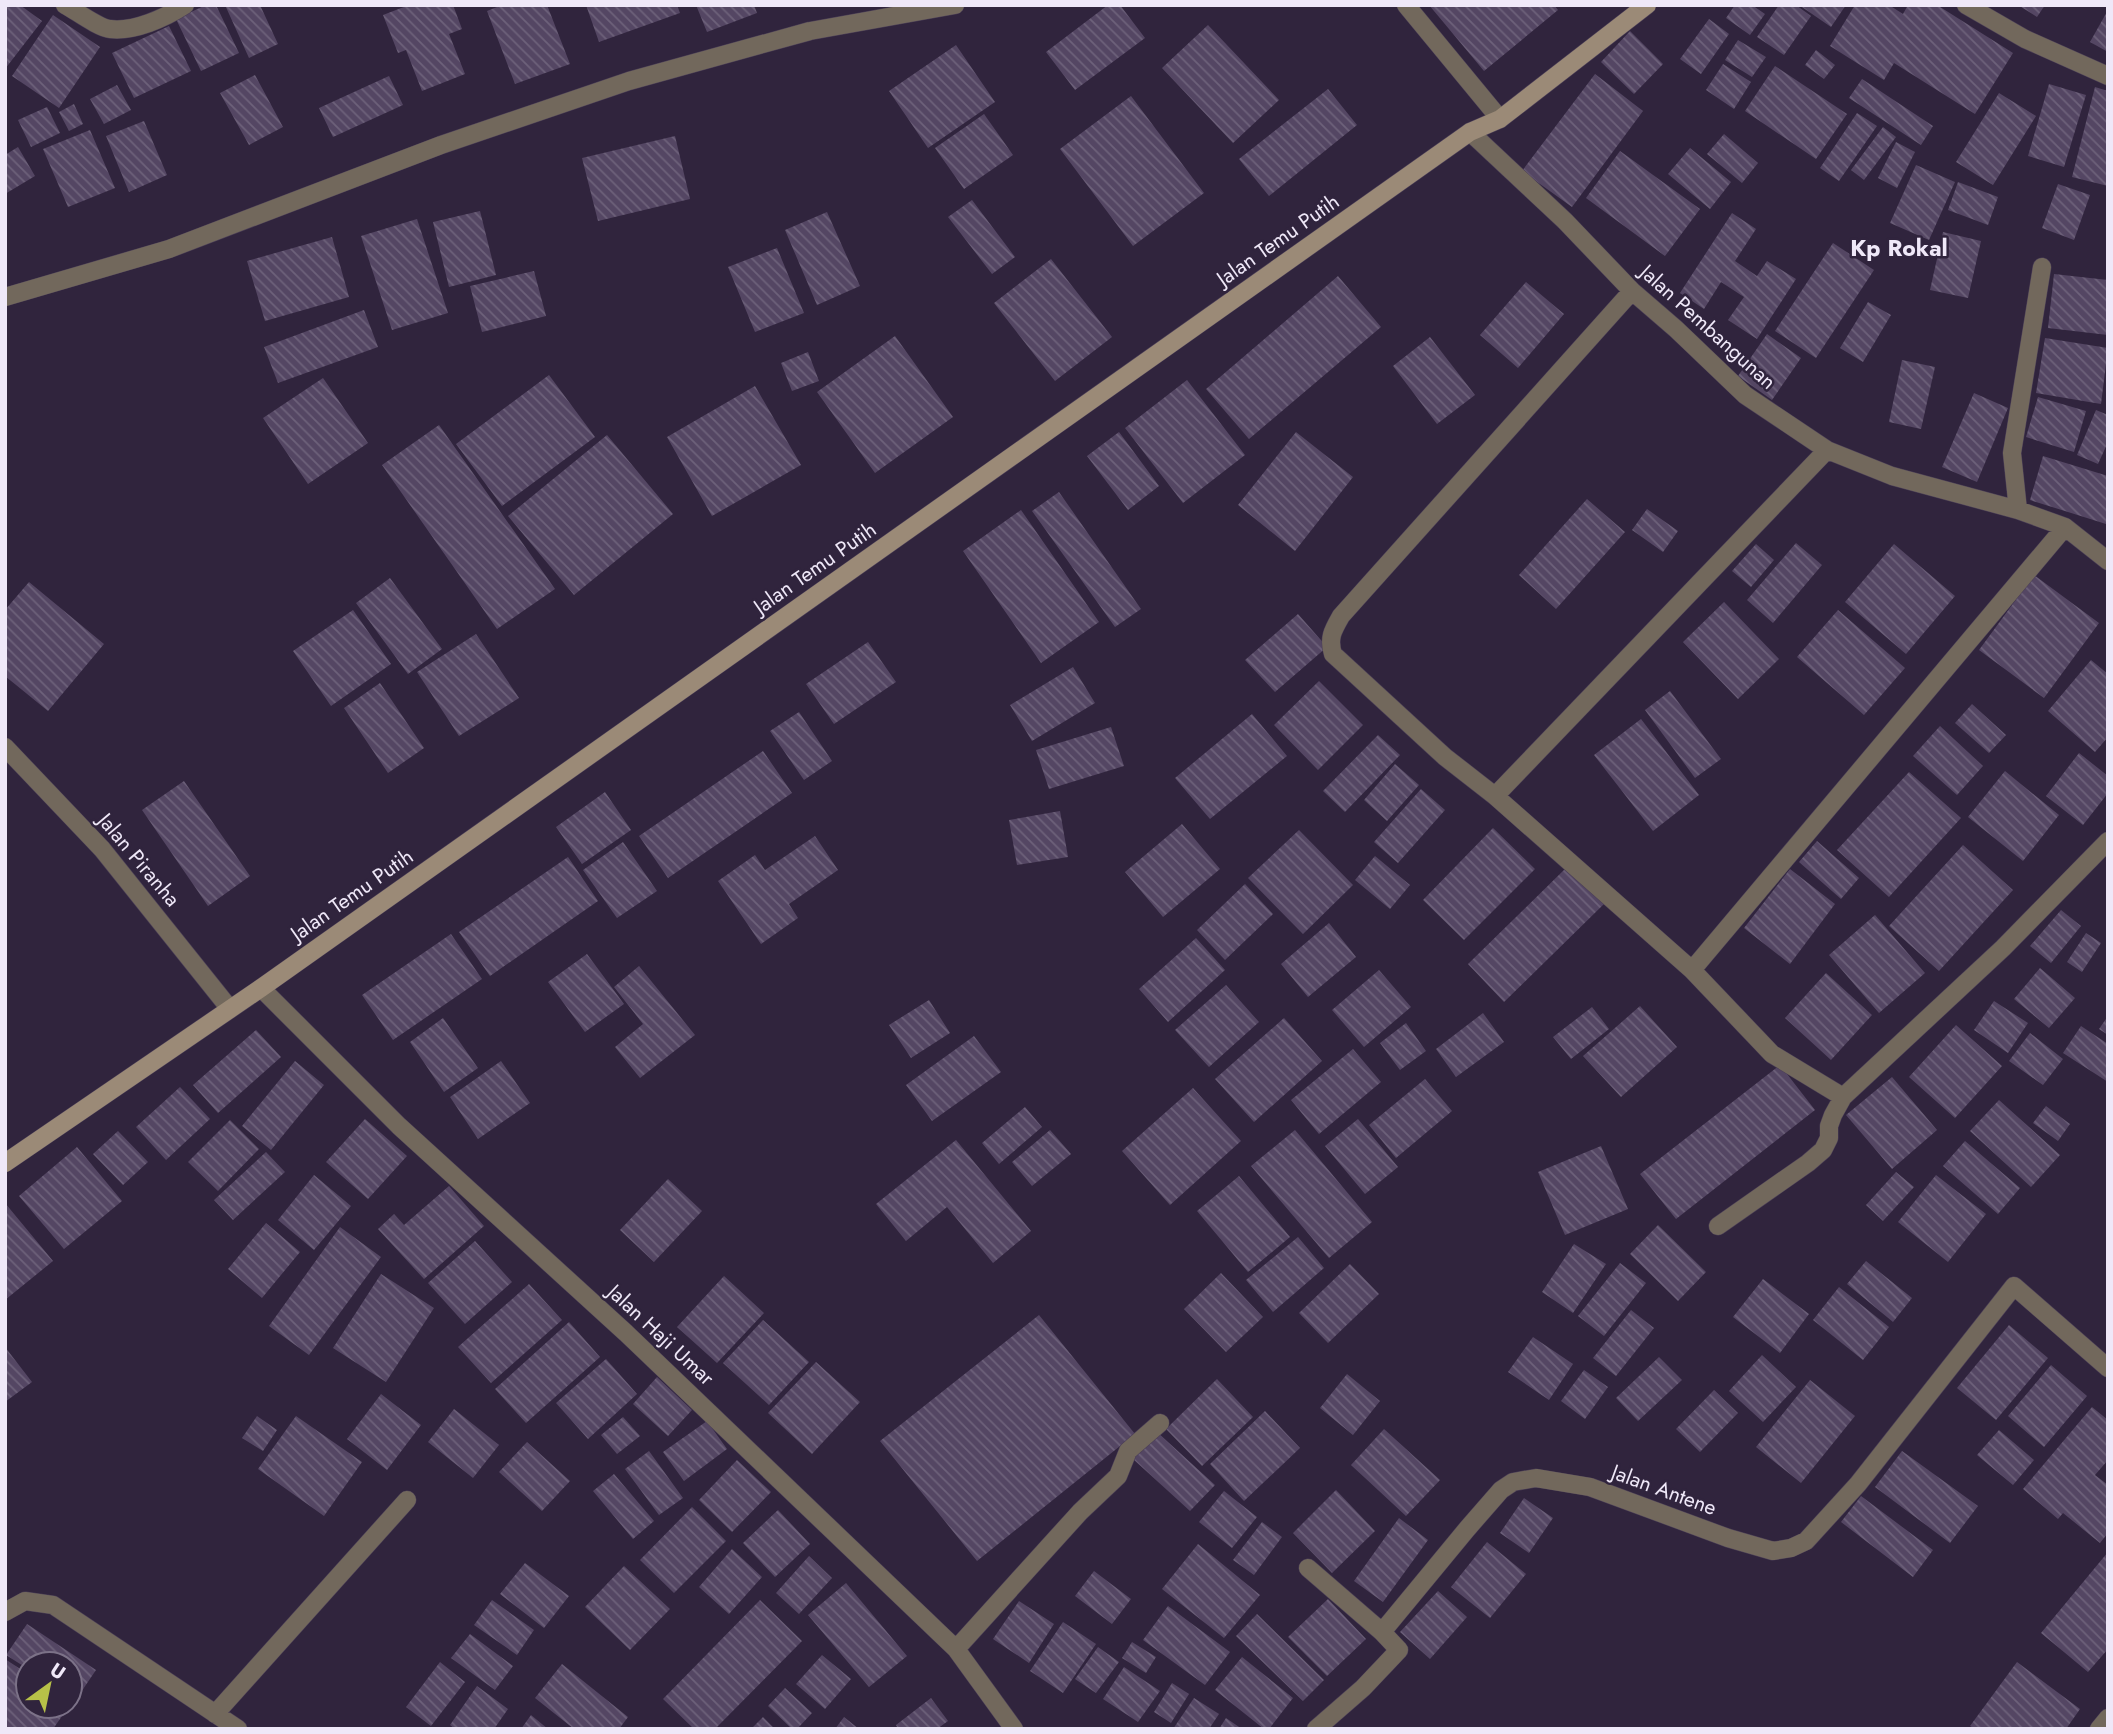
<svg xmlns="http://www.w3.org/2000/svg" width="2113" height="1734" font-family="Jost,sans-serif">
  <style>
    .building { fill: url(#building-back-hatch) }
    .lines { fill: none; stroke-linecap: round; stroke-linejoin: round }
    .street-casing { stroke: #4b3f57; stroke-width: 19 }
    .secondary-casing { stroke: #4b3f57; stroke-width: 19 }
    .street { stroke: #72685c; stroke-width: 18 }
    .secondary { stroke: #9b8a77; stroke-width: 18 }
    .labels { text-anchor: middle; stroke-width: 5; stroke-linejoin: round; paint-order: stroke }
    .street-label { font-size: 21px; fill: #efe8f8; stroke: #30243d }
    .neighbourhood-label { font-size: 23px; font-weight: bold; fill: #efe8f8; stroke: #30243d }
  </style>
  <defs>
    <pattern id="building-back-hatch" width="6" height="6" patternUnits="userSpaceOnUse" patternTransform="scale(1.75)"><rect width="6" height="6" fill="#544663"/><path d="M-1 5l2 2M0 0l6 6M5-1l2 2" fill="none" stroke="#6d617a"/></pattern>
  </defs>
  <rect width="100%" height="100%" fill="#30243d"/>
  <path class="building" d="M5,5H20L42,21L5,69Z
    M206,5H216L239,53L201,71L176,19Z
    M225,5H260L278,44L249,58Z
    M409,5H453L462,29L449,34L465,74L422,91L406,50L398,53L383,15Z
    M502,5H547L570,64L515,84L487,11Z
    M586,5H677L680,13L599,42Z
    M696,5H754L757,13L707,32Z
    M1108,5H1120L1145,38L1075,90L1046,52Z
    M1429,5H1554L1558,10L1484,71Z
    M1735,5H1752L1765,14L1750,35L1726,18Z
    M1779,5H1796L1811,16L1784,55L1757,37Z
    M1799,5H1846L1831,27Z
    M1855,5H1889L1903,14L1908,5H1937L2013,53L1975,114L1894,63L1884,80L1830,46Z
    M2018,5H2045L2037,17Z
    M2108,10V52L2090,42Z
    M53,15L100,47L59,108L12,76Z
    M1709,19L1729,34L1701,74L1680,59Z
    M1208,25L1279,100L1233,143L1162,68Z
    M169,26L191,71L134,98L112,53Z
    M1630,31L1663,64L1634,94L1601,62Z
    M1738,40L1766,57L1752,77L1725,60Z
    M956,45L995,102L928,148L889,91Z
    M1816,50L1835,65L1824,79L1805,65Z
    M1723,64L1751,82L1734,109L1706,90Z
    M1775,66L1847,114L1816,159L1745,111Z
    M1595,74L1643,111L1572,207L1522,171Z
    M255,75L283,127L249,145L220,93Z
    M389,76L403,105L333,137L319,108Z
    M1862,79L1933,126L1921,145L1849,98Z
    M2049,84L2086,95L2064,167L2028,156Z
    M117,85L131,110L104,124L90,99Z
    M2095,87L2108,91V186L2072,177Z
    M1328,89L1357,125L1269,196L1239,159Z
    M1999,93L2036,116L1993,185L1956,162Z
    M1131,96L1204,193L1133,246L1060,149Z
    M74,104L83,124L69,131L59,112Z
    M47,107L60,133L31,147L18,120Z
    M1857,113L1877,126L1839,181L1820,168Z
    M984,114L1013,155L964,189L935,148Z
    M144,121L167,175L129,192L106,136Z
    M1883,127L1896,137L1864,180L1851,170Z
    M90,130L115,188L68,207L43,149Z
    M1724,134L1758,163L1742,183L1707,154Z
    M675,136L690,199L598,221L582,158Z
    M1896,142L1915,152L1897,188L1878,178Z
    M18,147L35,176L5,194V155Z
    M1690,148L1731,182L1710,209L1668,174Z
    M1620,151L1700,209L1665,256L1586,198Z
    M1916,165L1955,182L1929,240L1890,223Z
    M1958,182L1998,197L1988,225L1948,210Z
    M2058,184L2090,195L2074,240L2042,228Z
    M972,200L1015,257L992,274L948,217Z
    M480,211L496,275L449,287L433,222Z
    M827,212L860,286L817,305L785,230Z
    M1732,213L1756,229L1735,261L1757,276L1767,261L1796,279L1757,339L1728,320L1744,297L1721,282L1704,309L1680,293Z
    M417,219L448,313L392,330L361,236Z
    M1943,232L1981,241L1968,298L1930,290Z
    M332,237L349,297L265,321L247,261Z
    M1833,243L1874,270L1816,358L1775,331Z
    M777,248L804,313L755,332L728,267Z
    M1051,259L1112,337L1055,381L994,303Z
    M534,271L546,316L482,332L470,286Z
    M2054,274L2108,280V335L2048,328Z
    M1338,276L1381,327L1249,439L1206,389Z
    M1526,282L1564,314L1518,368L1480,335Z
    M1868,302L1891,315L1863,362L1840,348Z
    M364,310L378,347L278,383L264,347Z
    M1767,334L1801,358L1772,400L1738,376Z
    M895,336L953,417L875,473L817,392Z
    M1430,337L1475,395L1437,424L1393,366Z
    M2045,338L2108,348L2101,404L2036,393Z
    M808,352L819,381L792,391L781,363Z
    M1902,360L1935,367L1921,429L1889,422Z
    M549,375L595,437L502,506L456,444Z
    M323,378L368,443L308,484L263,418Z
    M1187,380L1245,455L1183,503L1125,428Z
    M755,386L801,465L712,516L667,437Z
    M1974,393L2008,408L1977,482L1942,467Z
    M2038,397L2086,411L2074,452L2026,437Z
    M2096,410L2108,415V442L2098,464L2077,455Z
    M439,425L555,589L497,629L382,465Z
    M1119,432L1159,486L1128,510L1087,456Z
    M1296,432L1353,477L1295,551L1238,505Z
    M607,435L673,514L574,595L508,516Z
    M2043,456L2108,476L2106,524L2030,500Z
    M1059,492L1141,609L1115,627L1032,511Z
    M1587,499L1625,532L1556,609L1519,575Z
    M1647,509L1678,531L1663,552L1632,530Z
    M1021,510L1099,622L1041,663L963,551Z
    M1796,543L1822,565L1773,623L1747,600Z
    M1756,544L1774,560L1751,587L1732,571Z
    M1894,544L1955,596L1906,654L1845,602Z
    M2034,575L2099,623L2044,698L1979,650Z
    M390,578L442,649L408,674L356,603Z
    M29,582L104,644L48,711L5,676V610Z
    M1724,602L1779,659L1738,699L1683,642Z
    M353,610L391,664L331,706L293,651Z
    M1838,610L1905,668L1864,715L1797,657Z
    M1298,614L1327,647L1275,692L1245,660Z
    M476,634L519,698L459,736L417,672Z
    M868,642L896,682L834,724L806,684Z
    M2091,660L2108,674V737L2095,752L2048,711Z
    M1073,667L1095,703L1032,741L1010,705Z
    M1319,681L1363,725L1318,770L1274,725Z
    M380,683L424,748L388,773L344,708Z
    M1670,691L1721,759L1695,778L1645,710Z
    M1972,704L2006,735L1989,753L1955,723Z
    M799,712L832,761L804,780L770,731Z
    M1252,714L1287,756L1210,819L1175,778Z
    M1641,719L1699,795L1653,831L1594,755Z
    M1940,726L1983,766L1957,795L1913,756Z
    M1111,727L1124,766L1049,789L1036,750Z
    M1378,735L1400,755L1345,812L1323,791Z
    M763,751L792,793L668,878L639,836Z
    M2079,753L2108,776V793L2083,825L2046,796Z
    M1395,764L1419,785L1387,821L1364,800Z
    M2005,771L2059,815L2023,861L1968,817Z
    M1909,772L1961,818L1889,897L1837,850Z
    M184,781L250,876L208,906L142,810Z
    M1421,789L1445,810L1398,863L1374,842Z
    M605,792L631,830L582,864L556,827Z
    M1060,811L1068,857L1017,865L1009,820Z
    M1182,824L1220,869L1163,917L1125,872Z
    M1493,828L1535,869L1464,940L1423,900Z
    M1299,830L1353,885L1303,934L1248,878Z
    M815,836L838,870L789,904L798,918L761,944L718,881L755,855L765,870Z
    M1817,841L1859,878L1841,899L1799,862Z
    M623,842L657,891L617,918L583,870Z
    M1963,845L2013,890L1939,971L1889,926Z
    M1375,856L1410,885L1390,909L1355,880Z
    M568,857L598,901L490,976L459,932Z
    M1567,867L1604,904L1504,1002L1468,964Z
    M1790,869L1835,904L1790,964L1744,928Z
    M1245,884L1273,914L1225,960L1197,930Z
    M2061,910L2081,926L2051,963L2030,946Z
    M1875,915L1925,973L1879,1013L1829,955Z
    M1329,923L1356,957L1308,997L1281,964Z
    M2086,933L2101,943L2082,972L2067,962Z
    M451,934L482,979L393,1040L362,995Z
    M1196,938L1225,970L1168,1022L1139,989Z
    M587,954L624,1004L585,1032L548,982Z
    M639,966L695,1035L640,1078L615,1047L643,1024L614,987Z
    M2040,968L2075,998L2049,1028L2014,999Z
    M1379,970L1411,1007L1364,1047L1332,1010Z
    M1826,973L1872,1015L1831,1060L1785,1018Z
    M1226,985L1259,1022L1209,1067L1175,1030Z
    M929,1000L950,1033L911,1058L889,1025Z
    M1994,1001L2028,1023L2008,1053L1974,1030Z
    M1640,1006L1677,1047L1621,1097L1583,1056Z
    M1592,1007L1609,1029L1571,1059L1553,1037Z
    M1483,1013L1504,1042L1456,1077L1436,1049Z
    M2108,1016V1035L2099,1029Z
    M443,1018L478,1068L444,1092L410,1042Z
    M1284,1018L1322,1061L1254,1122L1215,1079Z
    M1406,1023L1426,1051L1400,1070L1380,1043Z
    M1956,1025L2002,1066L1955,1118L1909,1077Z
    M2081,1026L2108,1044V1082L2063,1053Z
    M256,1030L281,1057L218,1113L193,1085Z
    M2030,1033L2063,1059L2043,1085L2009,1061Z
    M974,1036L1001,1072L932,1121L906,1085Z
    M1353,1049L1381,1082L1319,1134L1291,1100Z
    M295,1061L324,1085L271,1150L242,1126Z
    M501,1061L530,1103L478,1139L450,1097Z
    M1780,1065L1815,1110L1676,1219L1640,1174Z
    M1892,1077L1937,1130L1892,1169L1846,1115Z
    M1425,1079L1452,1111L1396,1158L1369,1125Z
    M180,1087L210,1119L166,1160L136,1127Z
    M1193,1088L1241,1141L1170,1205L1122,1151Z
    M1999,1100L2060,1155L2031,1187L1970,1131Z
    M2046,1106L2070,1124L2058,1141L2033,1123Z
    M1025,1107L1042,1127L999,1164L982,1143Z
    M365,1119L407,1156L368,1199L326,1162Z
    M1358,1119L1398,1167L1365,1194L1325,1146Z
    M230,1120L259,1149L218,1191L188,1162Z
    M1050,1130L1071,1154L1032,1186L1012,1162Z
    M1295,1130L1372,1222L1329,1258L1251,1166Z
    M118,1131L148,1162L123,1185L93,1154Z
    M956,1140L1031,1231L993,1263L947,1207L906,1241L876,1204Z
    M1965,1141L2020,1188L1998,1214L1943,1166Z
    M1601,1146L1628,1209L1565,1235L1538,1172Z
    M77,1147L122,1201L64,1249L19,1196Z
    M266,1152L285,1172L233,1220L214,1200Z
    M1896,1172L1914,1187L1883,1221L1866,1205Z
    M314,1175L351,1206L314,1250L278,1220Z
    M1936,1175L1986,1214L1948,1262L1898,1222Z
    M1239,1176L1290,1237L1248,1272L1197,1211Z
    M668,1179L702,1211L654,1262L620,1230Z
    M449,1186L484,1226L424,1279L378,1229L394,1214L404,1225Z
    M5,1203L53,1261L5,1300Z
    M266,1223L300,1252L262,1298L228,1269Z
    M1658,1225L1706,1272L1678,1301L1630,1254Z
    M340,1227L381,1257L309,1355L269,1326Z
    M1298,1237L1324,1268L1273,1312L1246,1280Z
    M475,1241L512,1282L465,1324L428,1283Z
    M1574,1244L1606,1264L1573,1313L1542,1292Z
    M1866,1261L1912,1298L1893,1322L1847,1284Z
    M1620,1263L1646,1283L1604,1336L1578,1316Z
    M1350,1264L1379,1294L1328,1343L1299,1313Z
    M1221,1273L1263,1317L1226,1352L1184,1309Z
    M381,1274L434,1308L386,1382L333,1348Z
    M724,1276L764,1313L717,1363L677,1327Z
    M1763,1279L1809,1314L1780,1353L1733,1317Z
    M529,1284L562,1320L491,1383L458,1347Z
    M1839,1287L1889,1327L1863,1360L1813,1320Z
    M1631,1310L1654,1328L1616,1376L1593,1358Z
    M1039,1315L1135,1434L977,1561L880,1441Z
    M763,1320L809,1362L769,1405L723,1363Z
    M569,1322L600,1357L526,1423L495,1389Z
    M2009,1325L2048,1358L1996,1420L1957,1388Z
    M1533,1337L1573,1364L1549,1400L1508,1372Z
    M5,1347L32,1382L5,1402Z
    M1762,1355L1796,1387L1763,1422L1729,1391Z
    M1659,1357L1682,1380L1638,1421L1616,1398Z
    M606,1359L637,1394L588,1439L556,1403Z
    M816,1362L860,1402L812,1454L768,1413Z
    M2051,1365L2087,1396L2044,1447L2008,1416Z
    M1584,1370L1608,1387L1585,1419L1561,1401Z
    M1347,1374L1380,1401L1353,1435L1320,1408Z
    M657,1377L692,1410L668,1436L633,1404Z
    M1217,1379L1253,1417L1202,1466L1166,1429Z
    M1810,1380L1855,1416L1801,1483L1756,1447Z
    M1714,1390L1738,1413L1700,1452L1676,1429Z
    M381,1394L421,1425L387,1470L347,1439Z
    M2092,1407L2108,1420V1460L2095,1475L2108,1485V1533L2100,1543L2063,1513L2058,1519L2023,1489Z
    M454,1409L499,1445L473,1478L428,1442Z
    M1265,1411L1300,1448L1244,1501L1210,1464Z
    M257,1416L277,1430L263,1451L242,1438Z
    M296,1416L362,1462L324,1516L258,1469Z
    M623,1417L640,1436L617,1454L601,1435Z
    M707,1421L727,1449L684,1481L663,1452Z
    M1384,1429L1440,1480L1406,1516L1351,1465Z
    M1999,1430L2034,1460L2013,1485L1977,1455Z
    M1157,1432L1215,1485L1190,1511L1133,1459Z
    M527,1442L570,1481L542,1511L499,1472Z
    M649,1451L683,1498L659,1515L625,1469Z
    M1902,1451L1978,1506L1950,1543L1875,1487Z
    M737,1460L771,1492L732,1532L699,1500Z
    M614,1474L654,1521L633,1539L593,1491Z
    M1336,1490L1375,1531L1332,1573L1293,1533Z
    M1224,1491L1257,1517L1232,1548L1199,1522Z
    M1861,1496L1933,1550L1913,1577L1841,1522Z
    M1524,1498L1553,1518L1529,1553L1500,1533Z
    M692,1507L726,1541L674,1593L640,1560Z
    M778,1510L810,1544L775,1577L743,1543Z
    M1399,1518L1428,1540L1383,1602L1354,1581Z
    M1262,1522L1282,1537L1254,1575L1233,1560Z
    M1487,1542L1526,1574L1490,1618L1451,1587Z
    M1198,1544L1260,1595L1224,1638L1162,1589Z
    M732,1549L762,1577L729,1614L699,1587Z
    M2108,1552V1649L2088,1672L2041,1633Z
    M809,1556L832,1578L799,1614L776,1593Z
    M525,1563L569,1596L544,1628L500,1594Z
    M624,1566L670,1609L630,1650L585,1607Z
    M1094,1571L1131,1599L1112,1624L1075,1596Z
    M846,1583L907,1656L869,1687L808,1615Z
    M1438,1591L1467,1617L1430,1659L1400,1632Z
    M1328,1599L1366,1639L1327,1676L1288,1637Z
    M492,1600L534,1630L517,1655L474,1625Z
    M760,1600L802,1641L715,1729H694L663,1699Z
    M1019,1601L1054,1624L1029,1663L993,1639Z
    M1168,1606L1230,1652L1205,1685L1143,1640Z
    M1257,1614L1324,1680L1303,1701L1236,1636Z
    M1063,1622L1096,1644L1063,1693L1030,1671Z
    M27,1624L96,1670L75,1701L70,1697V1664H28V1669L6,1655Z
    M470,1634L513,1666L495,1690L451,1658Z
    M1132,1642L1156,1657L1146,1673L1122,1658Z
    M1098,1647L1119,1662L1096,1693L1075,1679Z
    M822,1655L851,1679L825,1709L796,1684Z
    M1242,1657L1293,1698L1269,1729H1264L1215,1690Z
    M5,1659L28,1674V1706H69L53,1729H5Z
    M440,1662L465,1682L431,1726L406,1707Z
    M2017,1662L2080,1709L2066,1729H1975L1970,1726Z
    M562,1664L628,1717L619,1729H574L535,1698Z
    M1124,1667L1160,1691L1138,1722L1103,1699Z
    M1172,1683L1189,1694L1171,1723L1154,1712Z
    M477,1686L508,1709L494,1729H455L450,1725Z
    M785,1688L812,1713L797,1729H792L768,1706Z
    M931,1698L948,1721L937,1729H898L896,1725Z
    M1194,1698L1219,1714L1209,1729H1173Z
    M531,1715L548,1729H521Z
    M763,1717L775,1729H751Z
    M844,1717L859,1729H835Z
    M1226,1718L1242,1729H1219Z"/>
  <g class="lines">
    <g class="street-casing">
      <path id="street" d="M65,5C76,11 99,28 110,29C134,32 165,18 185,5
        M1406,5L1500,119
        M1966,5L2025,39L2108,76
        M1470,132L1565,221L1632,291L1676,329L1745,395L1827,450L1892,476L2018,510L2065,527L2108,561
        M1632,291L1341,616C1333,630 1328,638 1333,654L1445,757L1495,796L1692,970L1772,1054L1843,1097
        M5,297L169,249L441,145L629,81L810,31L955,5
        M2018,510L2012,453L2042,267
        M5,747L102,849L230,1009
        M1495,796L1827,450
        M1692,970L2065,527
        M261,988L399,1126L626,1333L956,1649L1014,1729
        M1718,1226L1808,1163L1823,1150L1829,1138V1126L1833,1115L1843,1097L2003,948L2108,841
        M1308,1568L1382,1632
        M5,1612L25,1601L53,1605L238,1729
        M956,1649L1080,1512L1118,1476L1128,1451L1160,1423
        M215,1714L407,1500
        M1316,1729L1363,1688L1399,1650L1382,1632L1467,1529L1501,1490L1513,1482L1536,1478L1590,1487L1728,1538L1773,1551L1791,1548L1806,1541L1858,1484L2014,1286L2108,1368
        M2099,1729L2108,1718"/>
    </g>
    <g class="secondary-casing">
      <path id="secondary" d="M5,1163L261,988L1470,132L1500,119L1647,5"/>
    </g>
    <use href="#street" class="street"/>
    <use href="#secondary" class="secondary"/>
  </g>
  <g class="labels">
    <g class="street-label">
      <text transform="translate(1278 240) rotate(-35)" y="7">Jalan Temu Putih</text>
      <text transform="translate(1708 327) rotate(42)" y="7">Jalan Pembangunan</text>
      <text transform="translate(815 568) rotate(-35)" y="7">Jalan Temu Putih</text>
      <text transform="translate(139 860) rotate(50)" y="7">Jalan Piranha</text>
      <text transform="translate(352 895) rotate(-35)" y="7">Jalan Temu Putih</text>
      <text transform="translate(661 1335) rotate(43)" y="7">Jalan Haji Umar</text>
      <text transform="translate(1664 1490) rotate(20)" y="7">Jalan Antene</text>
    </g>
    <g class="neighbourhood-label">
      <text x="1899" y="256">Kp Rokal</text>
    </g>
  </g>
  <rect width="2113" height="1734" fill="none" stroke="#efe8f8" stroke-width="14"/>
  <g transform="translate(49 1685) rotate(33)"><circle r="33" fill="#30243d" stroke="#7c7288" stroke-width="2"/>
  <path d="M0-5L12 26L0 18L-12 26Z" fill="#b7c148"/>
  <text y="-10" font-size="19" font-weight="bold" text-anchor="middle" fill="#efe8f8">U</text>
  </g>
</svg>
